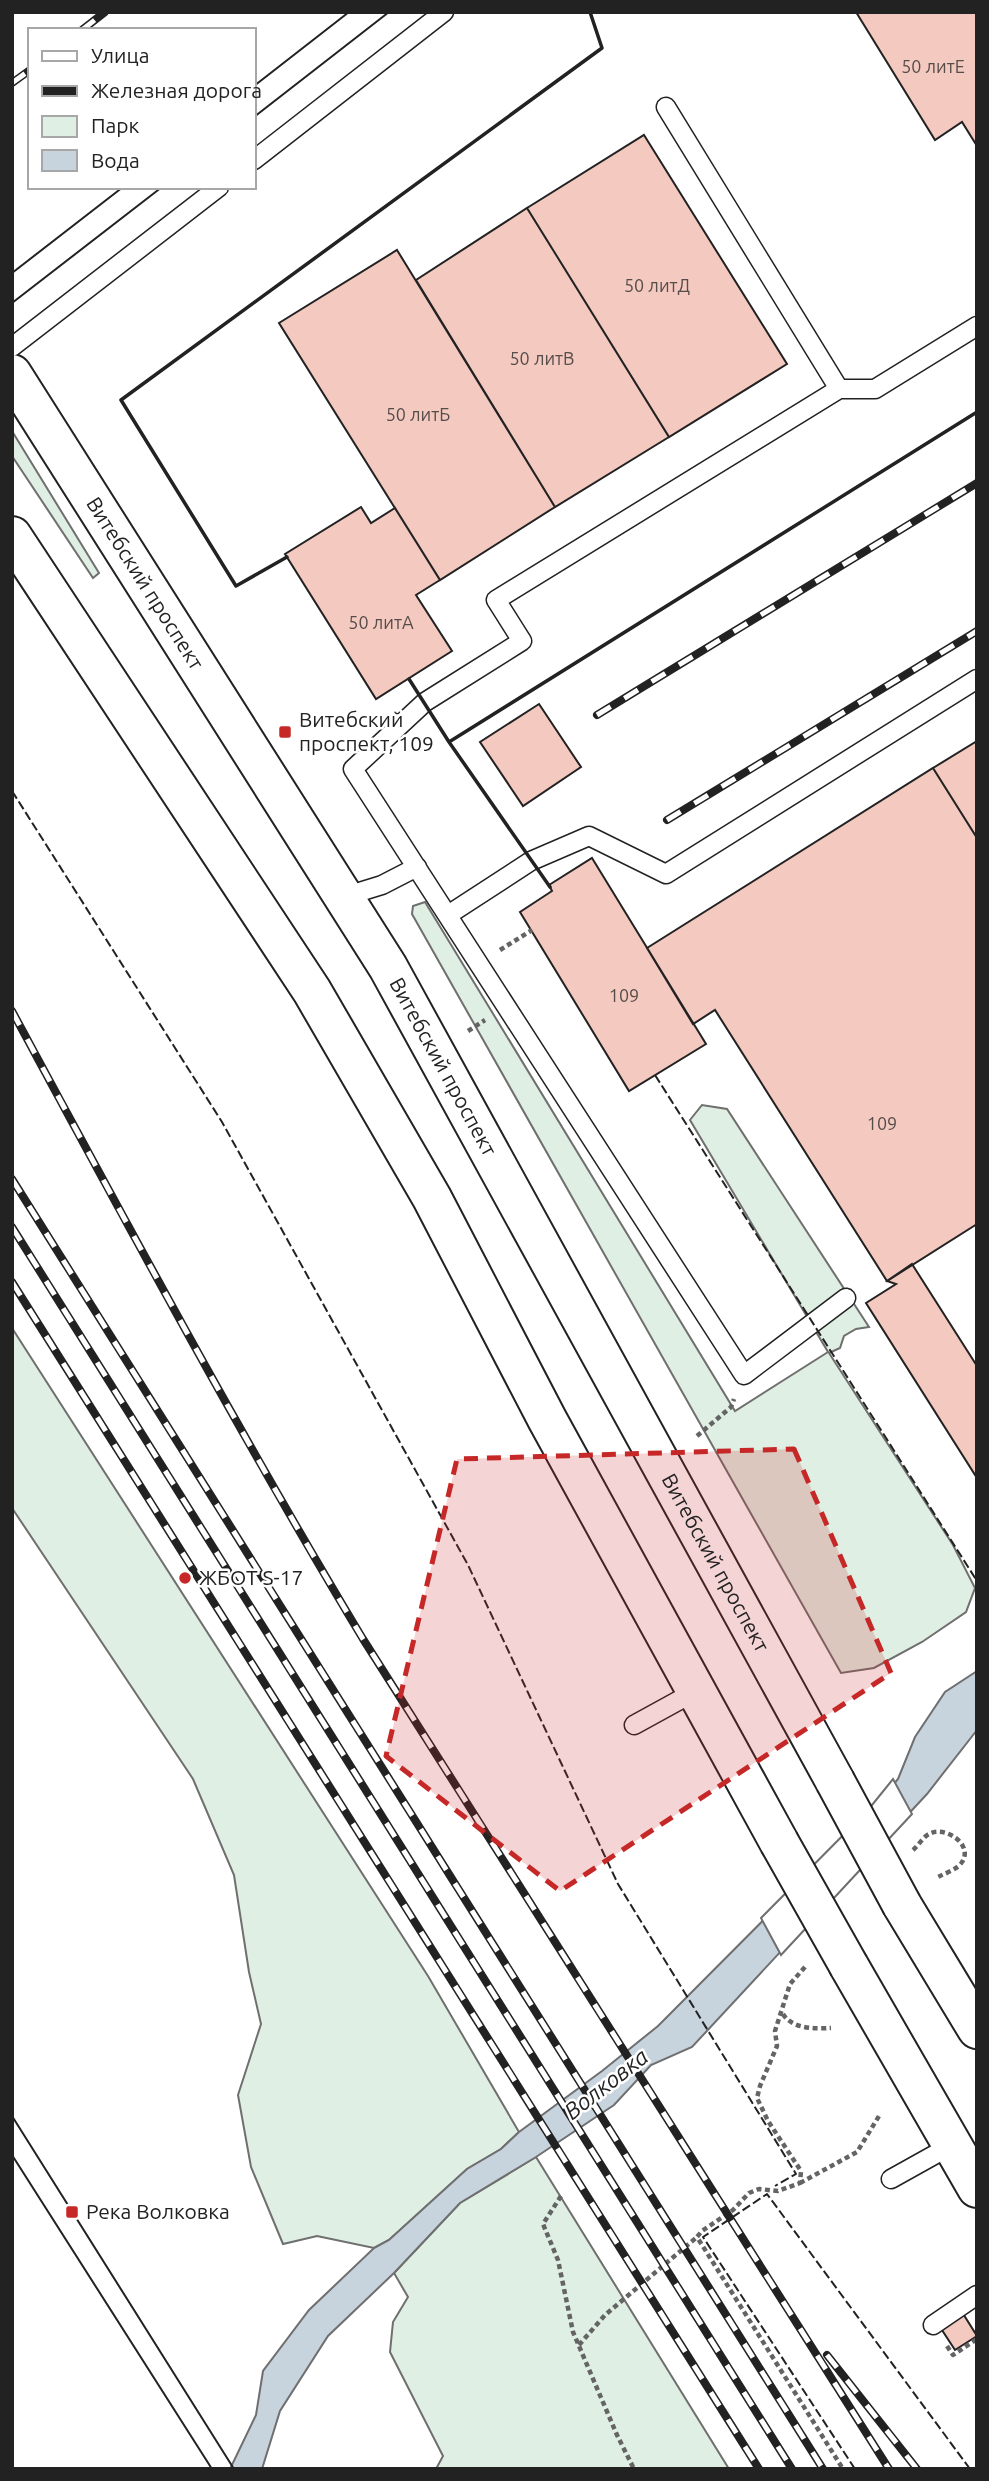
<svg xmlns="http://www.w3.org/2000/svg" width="989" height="2481" font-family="Ubuntu,sans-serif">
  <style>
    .green { fill: #e0efe3; stroke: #6f6f6f; stroke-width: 2 }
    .water { fill: #c7d3dd; stroke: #6f6f6f; stroke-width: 2 }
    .pier { fill: #fff; stroke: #6f6f6f; stroke-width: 2 }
    .building { fill: #f3c9c0; stroke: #222; stroke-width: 2 }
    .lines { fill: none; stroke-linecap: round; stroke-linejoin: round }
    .service-casing { stroke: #222; stroke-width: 21 }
    .primary-casing { stroke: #222; stroke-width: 42 }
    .path { stroke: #646464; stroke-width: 4.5; stroke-dasharray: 5 3.5; stroke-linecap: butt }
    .service { stroke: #fff; stroke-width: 18 }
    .primary { stroke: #fff; stroke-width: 38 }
    .tram { stroke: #222; stroke-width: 2 }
    .rail-casing { stroke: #222; stroke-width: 8 }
    .rail { stroke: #fff; stroke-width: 5; stroke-dasharray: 16; stroke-linecap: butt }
    .primary-bridge-casing { stroke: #222; stroke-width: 42; stroke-linecap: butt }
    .primary-bridge { stroke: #fff; stroke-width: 38 }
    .fence { stroke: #222; stroke-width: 2; stroke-dasharray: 9 3.5; stroke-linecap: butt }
    .wall { stroke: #222; stroke-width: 3.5 }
    .marked { fill: #c62828; fill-opacity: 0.2; stroke: #c62828; stroke-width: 5; stroke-dasharray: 14 9; stroke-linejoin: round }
    .poi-dot { fill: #c62828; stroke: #fff; stroke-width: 2.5 }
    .labels { text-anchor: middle; stroke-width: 5; stroke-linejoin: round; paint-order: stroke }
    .number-label { font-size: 18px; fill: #564c4a }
    .street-label { font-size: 21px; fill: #222; stroke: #fff }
    .poi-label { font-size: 21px; fill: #222; stroke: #fff; text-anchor: start }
    .water-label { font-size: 23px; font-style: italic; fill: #222; stroke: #fff }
  </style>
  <rect width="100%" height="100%" fill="#fff"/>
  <path class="green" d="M12,431L99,573L93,578L12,456Z
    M425,902L735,1411L828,1352L690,1120L702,1105L727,1109L869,1327L856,1329L844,1336L840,1348L829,1353L953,1545L975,1588L966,1612L922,1642L874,1668L841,1673L412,914L413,906Z
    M12,1328L428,1976L519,2132L501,2149L467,2169L389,2240L374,2248L317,2236L283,2244L251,2167L238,2095L261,2024L249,1972L234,1875L193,1779L12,1508Z
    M536,2157L729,2469H436L443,2456L390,2352L393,2322L408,2297L394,2273L460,2203Z"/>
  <path class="water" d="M977,1671V1730L927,1794L692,2047L651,2065L614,2105L536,2157L460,2203L394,2273L328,2336L280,2411L262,2469H230L256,2415L263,2371L309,2310L374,2248L389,2240L467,2169L501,2149L519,2132L602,2071L658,2026L871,1812L898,1779L915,1737L945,1692Z"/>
  <path class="pier" d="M893,1779L912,1814L781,1955L761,1918L868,1810Z"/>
  <path class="building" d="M856,12H977V146L962,122L935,140Z
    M644,135L787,364L669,437L527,208Z
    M527,208L669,437L555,507L416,280Z
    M397,250L555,507L440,580L279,323Z
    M361,507L371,523L395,508L440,580L416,595L452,651L376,699L285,554Z
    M539,704L581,767L523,806L480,742Z
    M977,741V838L933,768Z
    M933,768L977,838V1224L887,1281L715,1010L693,1024L647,948Z
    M592,858L706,1044L629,1091L520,912L552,891L549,885Z
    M912,1264L977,1366V1478L866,1303L896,1284L887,1281Z
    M962,2312L977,2336L955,2350L940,2327Z"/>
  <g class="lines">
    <g class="service-casing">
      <path id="service" d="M666,107L839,389L496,600L522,641L425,702L353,769L744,1375L846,1298
        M254,160L444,12
        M12,347L219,187
        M839,389H875L977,326
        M343,897L382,885L417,867
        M448,915L531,861L589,836L666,874L977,679
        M634,1725L696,1691
        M891,2179L952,2145
        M933,2325L977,2295"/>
    </g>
    <g class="primary-casing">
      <g id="primary">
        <path id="s1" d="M12,374L388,967L835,1781"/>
        <path d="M12,536L312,991L432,1198L547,1419L779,1842"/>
        <path d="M902,1905L977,2029"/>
        <path d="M849,1966L977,2188"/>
      </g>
    </g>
    <path class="path" d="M500,950L532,930
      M468,1031L485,1020
      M697,1436L731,1407L734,1399
      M913,1850C918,1846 923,1837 929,1834C944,1825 974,1844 962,1862C958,1869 946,1873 938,1877
      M805,1967L790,1984L775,2031L777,2046L760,2086L757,2098L768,2121L801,2171L800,2183L778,2191L759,2189L749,2193L733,2210L702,2231L697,2237L843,2469
      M783,2014C792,2029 815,2029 831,2028
      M800,2183L857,2152L879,2116
      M561,2196L543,2224L558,2260L573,2332L617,2435L634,2469
      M579,2345L605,2315L697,2237
      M947,2346L953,2355L977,2339"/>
    <use href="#service" class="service"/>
    <use href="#primary" class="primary"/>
    <path class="tram" d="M254,86L349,12
      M254,117L389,12
      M12,273L123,187
      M12,303L162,187
      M12,2116L234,2469
      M12,2155L212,2469"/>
    <g class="rail-casing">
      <path id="rail" d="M82,30L105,12
        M12,83L30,70
        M597,715L977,483
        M667,820L977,631
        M12,1011C126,1222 239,1433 363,1639L889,2469
        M12,1179L823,2469
        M12,1227L792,2469
        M12,1282L759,2469
        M827,2355L917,2469"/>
    </g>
    <use href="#rail" class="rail"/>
    <g class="primary-bridge-casing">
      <path id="primary-bridge" d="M835,1781L902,1905
        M779,1842L849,1966"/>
    </g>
    <use href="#primary-bridge" class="primary-bridge"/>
    <path class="fence" d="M12,791L222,1122L468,1565L618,1884L796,2174L775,2186
      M655,1075L977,1581
      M855,2469L703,2237L767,2194L970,2469"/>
    <path class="wall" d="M287,557L236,586L121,400L602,48L590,12
      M409,679L449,742L550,887
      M449,742L977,412"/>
  </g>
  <path class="marked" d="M794,1449L891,1673L560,1891L386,1756L457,1459Z"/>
  <g class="poi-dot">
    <rect x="278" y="725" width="14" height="14" rx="3.5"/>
    <circle cx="185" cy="1578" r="7"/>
    <rect x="65" y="2205" width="14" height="14" rx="3.5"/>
  </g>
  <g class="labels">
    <g class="number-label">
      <text x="933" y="73">50 литЕ</text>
      <text x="657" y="292">50 литД</text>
      <text x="542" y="365">50 литВ</text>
      <text x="418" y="421">50 литБ</text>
      <text x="381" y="629">50 литА</text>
      <text x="624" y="1002">109</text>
      <text x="882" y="1130">109</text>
    </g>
    <g class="street-label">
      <text dy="7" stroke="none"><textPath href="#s1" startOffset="248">Витебский проспект</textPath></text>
      <text dy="7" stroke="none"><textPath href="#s1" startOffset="816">Витебский проспект</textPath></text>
      <text dy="7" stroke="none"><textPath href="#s1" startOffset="1382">Витебский проспект</textPath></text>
    </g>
    <g class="poi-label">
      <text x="299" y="727">Витебский<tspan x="299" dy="24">проспект, 109</tspan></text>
      <text x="199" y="1585">ЖБОТ S-17</text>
      <text x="86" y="2219">Река Волковка</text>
    </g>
    <g class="water-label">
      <text transform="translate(606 2084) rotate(-38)" y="8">Волковка</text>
    </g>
  </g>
  <rect width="989" height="2481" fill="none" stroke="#222222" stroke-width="28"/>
  <rect x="28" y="28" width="228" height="161" fill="#ffffff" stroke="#a7a7a7" stroke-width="2"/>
  <rect x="42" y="51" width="35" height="10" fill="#ffffff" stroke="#a7a7a7" stroke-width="2"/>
  <text x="91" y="63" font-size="21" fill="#222222">Улица</text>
  <rect x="42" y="86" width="35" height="10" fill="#222222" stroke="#a7a7a7" stroke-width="2"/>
  <text x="91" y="98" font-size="21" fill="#222222">Железная дорога</text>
  <rect x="42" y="116" width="35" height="21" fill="#e0efe3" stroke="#a7a7a7" stroke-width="2"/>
  <text x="91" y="133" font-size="21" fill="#222222">Парк</text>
  <rect x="42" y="150" width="35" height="21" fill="#c7d3dd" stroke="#a7a7a7" stroke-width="2"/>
  <text x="91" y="168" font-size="21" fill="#222222">Вода</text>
</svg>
